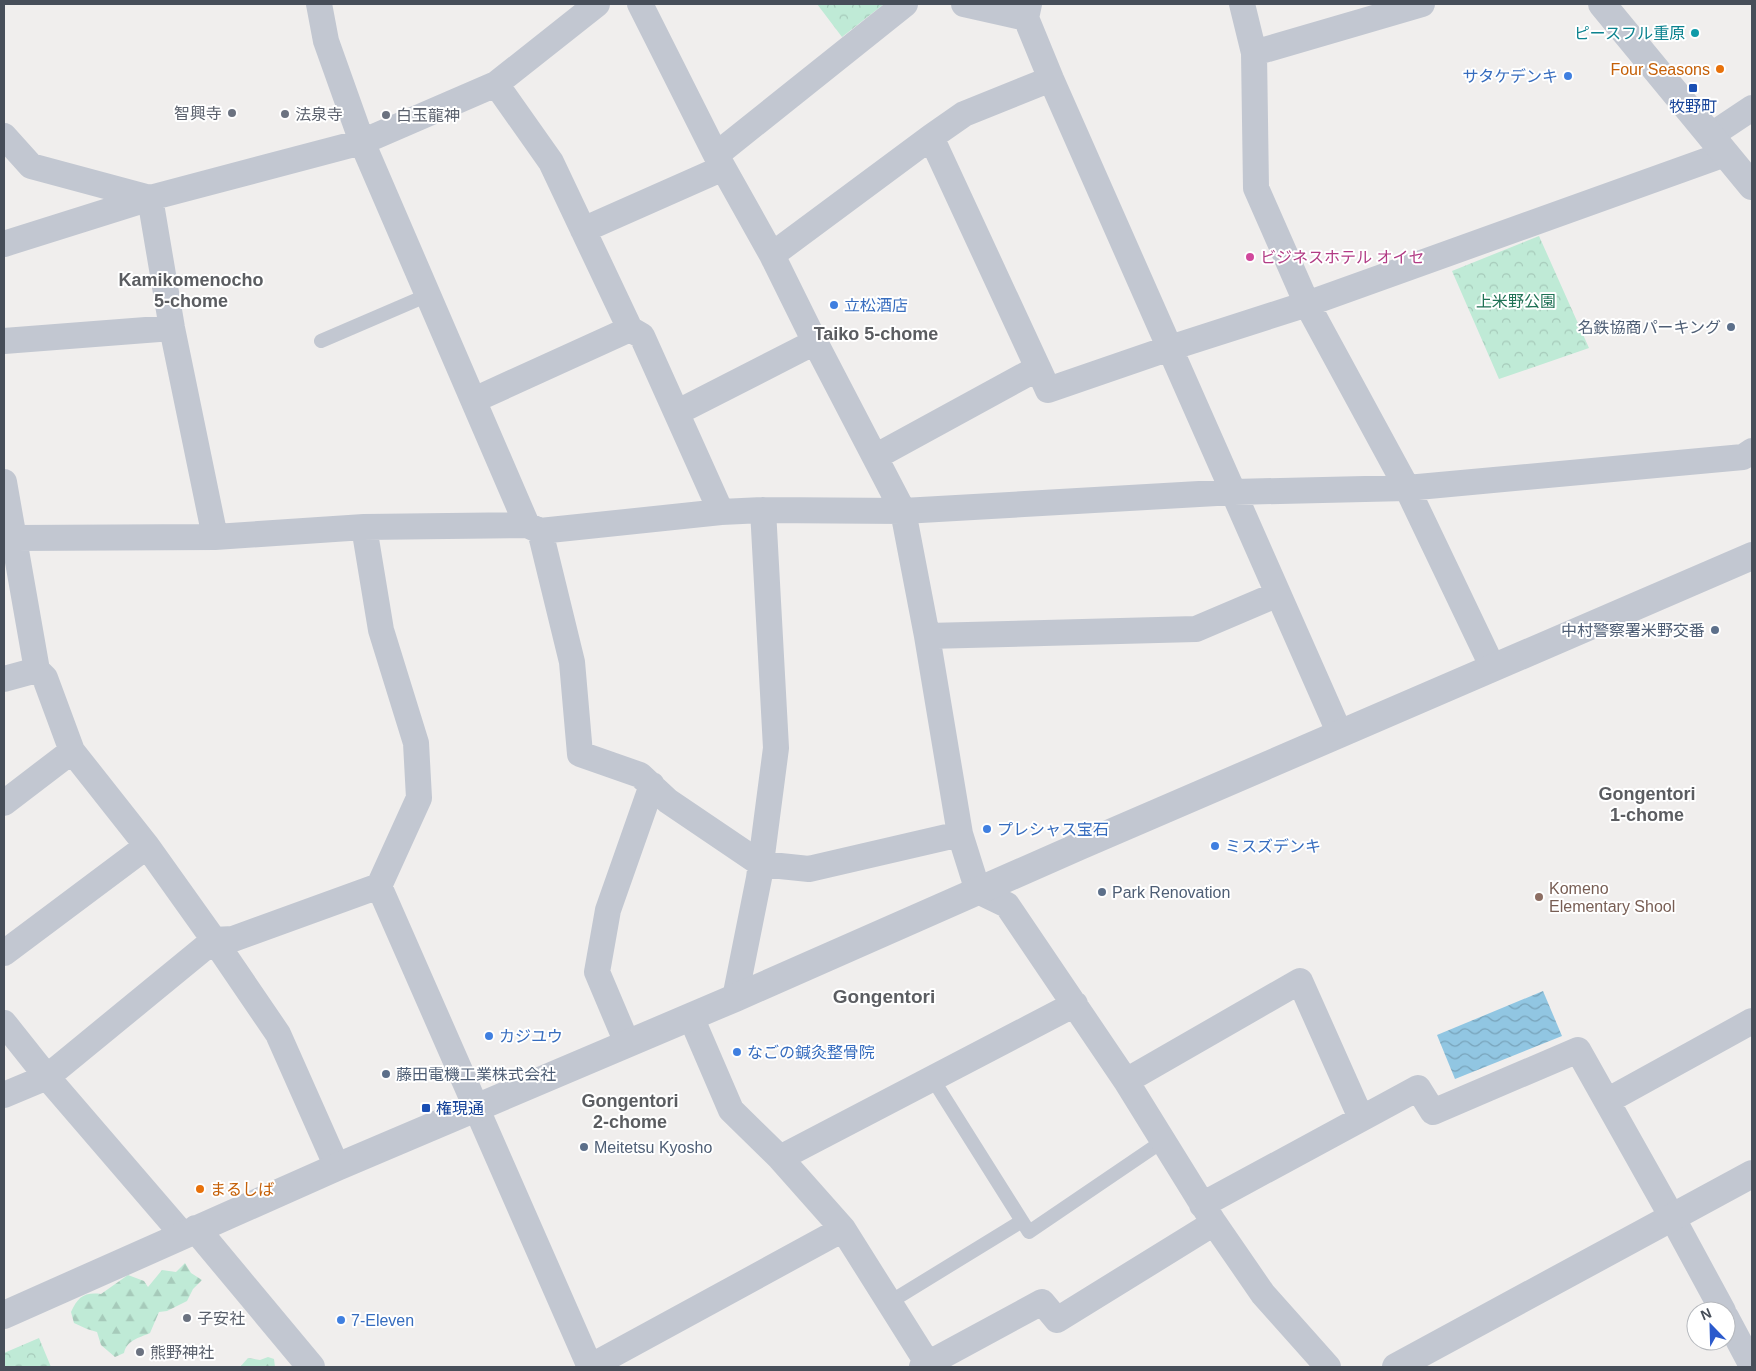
<svg xmlns="http://www.w3.org/2000/svg" width="1756" height="1371" font-family="Arial,'Noto Sans JP',sans-serif">
  <style>
    .forest { fill: url(#forest-firs) }
    .park { fill: url(#park-crowns) }
    .water { fill: url(#water-waves) }
    .lines { fill: none; stroke-linecap: round; stroke-linejoin: round }
    .service { stroke: #c2c7d1; stroke-width: 14 }
    .minor { stroke: #c2c7d1; stroke-width: 26 }
    .tertiary { stroke: #c2c7d1; stroke-width: 28 }
    .culture-dot { fill: #0f9aa8; stroke: #fff; stroke-width: 2 }
    .food-dot { fill: #e8710a; stroke: #fff; stroke-width: 2 }
    .shop-dot { fill: #3f7fe0; stroke: #fff; stroke-width: 2 }
    .transit-dot { fill: #1a4fb4; stroke: #fff; stroke-width: 2 }
    .worship-dot { fill: #6b7280; stroke: #fff; stroke-width: 2 }
    .hotel-dot { fill: #d1479c; stroke: #fff; stroke-width: 2 }
    .service-dot { fill: #5c6f8a; stroke: #fff; stroke-width: 2 }
    .education-dot { fill: #8d6e63; stroke: #fff; stroke-width: 2 }
    .labels { text-anchor: middle; stroke-width: 4; stroke-linejoin: round; paint-order: stroke }
    .culture-label { font-size: 16px; fill: #0d838f; stroke: #fff; text-anchor: end }
    .food-label { font-size: 16px; fill: #c56008; stroke: #fff; text-anchor: end }
    .shop-label { font-size: 16px; fill: #366cbe; stroke: #fff; text-anchor: start }
    .transit-label { font-size: 16px; fill: #164399; stroke: #fff }
    .worship-label { font-size: 16px; fill: #5b616d; stroke: #fff; text-anchor: start }
    .hotel-label { font-size: 16px; fill: #b23c85; stroke: #fff; text-anchor: start }
    .park-label { font-size: 16px; fill: #207255; stroke: #fff }
    .service-label { font-size: 16px; fill: #4e5e75; stroke: #fff; text-anchor: start }
    .education-label { font-size: 16px; fill: #785e54; stroke: #fff; text-anchor: start }
    .neighbourhood-label { font-size: 18px; font-weight: bold; fill: #5b5d61; stroke: #fff }
    .quarter-label { font-size: 19px; font-weight: bold; fill: #5b5d61; stroke: #fff }
  </style>
  <defs>
    <pattern id="forest-firs" width="22" height="20" patternUnits="userSpaceOnUse" patternTransform="scale(1.25)"><rect width="22" height="20" fill="#bfead6"/><path d="M5 1l3.5 6h-7zM16 11l3.5 6h-7z" fill="#a6caba"/></pattern>
    <pattern id="park-crowns" width="20" height="18" patternUnits="userSpaceOnUse" patternTransform="scale(1.25)"><rect width="20" height="18" fill="#bfead6"/><path d="M2 6a3 3 0 1 1 6 0M12 15a3 3 0 1 1 6 0" fill="none" stroke="#a6caba"/></pattern>
    <pattern id="water-waves" width="16" height="10" patternUnits="userSpaceOnUse" patternTransform="scale(1.25)"><rect width="16" height="10" fill="#91c6e2"/><path d="M0 5q4-4 8 0t8 0" fill="none" stroke="#78a3ba"/></pattern>
  </defs>
  <rect width="100%" height="100%" fill="#f0eeed"/>
  <path class="forest" d="M185,1263L191,1273L202,1280L193,1289L187,1301L167,1311L159,1312L150,1333C139,1338 127,1340 124,1353L115,1357L101,1345L97,1332L87,1329L74,1323L71,1312C78,1297 84,1292 101,1294L128,1275L144,1281L148,1287L162,1270L176,1272Z
    M268,1357L274,1359L275,1367H240L248,1358L260,1360Z"/>
  <path class="park" d="M817,4H884L842,37Z
    M1539,236L1589,348L1499,379L1452,271Z
    M39,1338L51,1367H4V1353Z"/>
  <path class="water" d="M1543,991L1562,1036L1455,1079L1437,1035Z"/>
  <g class="lines">
    <path class="service" d="M321,341L428,295
      M932,1078L1022,1221
      M890,1302L1022,1221L1029,1232L1163,1141"/>
    <path class="minor" d="M319,4L326,41L362,142L527,525
      M640,4L716,155L772,255L815,342L903,511L927,636L960,834L978,891L1007,905L1126,1081L1214,1223L1263,1294L1328,1367
      M964,4L1026,18
      M1029,4L1026,18L1051,79L1340,734
      M1242,4L1254,53L1256,188L1307,304L1407,488L1493,668
      M1254,53L1422,4
      M496,84L551,162L630,329L642,336L721,512
      M4,136L31,166L150,198L172,328L215,537
      M1710,136L1752,108
      M931,137L1038,368
      M716,155L905,4
      M583,230L723,168
      M4,244L150,198L362,142L496,84L597,4
      M772,255L931,137L964,114L1051,79
      M4,341L172,328
      M474,400L630,329
      M678,412L815,342
      M875,457L1038,368L1048,390L1170,348L1307,304L1725,154
      M4,482L37,670L45,678L72,751L147,846L214,940L278,1034L337,1167
      M364,527L381,630L416,743L419,798L379,886
      M540,531L572,662L580,754L640,775L668,801L761,864L809,869L960,834
      M14,538L215,537L364,527L527,525L540,531L721,512L763,510L903,511L1234,492L1407,488L1743,457L1752,451
      M927,636L1196,629L1278,594
      M4,679L37,670
      M4,803L72,751
      M4,953L147,846
      M735,998L759,878L776,748L763,510
      M691,1017L731,1110L780,1158L843,1229L928,1364
      M4,1023L47,1077L183,1235
      M627,1043L597,972L608,910L652,785
      M1126,1081L1300,981L1361,1118
      M4,1095L47,1077L214,940L233,939L379,886L590,1367
      M1607,1101L1752,1021
      M780,1158L1075,1004
      M1202,1205L1418,1088L1433,1112L1578,1050L1672,1217L1723,1311
      M1726,1317L1752,1366
      M590,1367L843,1229
      M922,1367L1042,1302L1057,1320L1214,1223"/>
    <path class="tertiary" d="M1602,4L1752,186
      M196,1229L311,1367
      M4,1315L337,1167L735,998L1080,846L1752,556
      M1396,1367L1752,1174"/>
  </g>
  <circle class="culture-dot" cx="1695" cy="33" r="5"/>
  <g class="food-dot">
    <circle cx="1720" cy="69" r="5"/>
    <circle cx="200" cy="1189" r="5"/>
  </g>
  <g class="shop-dot">
    <circle cx="1568" cy="76" r="5"/>
    <circle cx="834" cy="305" r="5"/>
    <circle cx="987" cy="829" r="5"/>
    <circle cx="1215" cy="846" r="5"/>
    <circle cx="489" cy="1036" r="5"/>
    <circle cx="737" cy="1052" r="5"/>
    <circle cx="341" cy="1320" r="5"/>
  </g>
  <g class="transit-dot">
    <rect x="1688" y="83" width="10" height="10" rx="2.5"/>
    <rect x="421" y="1103" width="10" height="10" rx="2.5"/>
  </g>
  <g class="worship-dot">
    <circle cx="232" cy="113" r="5"/>
    <circle cx="285" cy="114" r="5"/>
    <circle cx="386" cy="115" r="5"/>
    <circle cx="187" cy="1318" r="5"/>
    <circle cx="140" cy="1352" r="5"/>
  </g>
  <circle class="hotel-dot" cx="1250" cy="257" r="5"/>
  <g class="service-dot">
    <circle cx="1731" cy="327" r="5"/>
    <circle cx="1715" cy="630" r="5"/>
    <circle cx="1102" cy="892" r="5"/>
    <circle cx="386" cy="1074" r="5"/>
    <circle cx="584" cy="1147" r="5"/>
  </g>
  <circle class="education-dot" cx="1539" cy="897" r="5"/>
  <g class="labels">
    <g class="culture-label">
      <text x="1685" y="39">ピースフル重原</text>
    </g>
    <g class="food-label">
      <text x="1710" y="75">Four Seasons</text>
      <text x="210" y="1195" text-anchor="start">まるしば</text>
    </g>
    <g class="shop-label">
      <text x="1558" y="82" text-anchor="end">サタケデンキ</text>
      <text x="844" y="311">立松酒店</text>
      <text x="997" y="835">プレシャス宝石</text>
      <text x="1225" y="852">ミスズデンキ</text>
      <text x="499" y="1042">カジユウ</text>
      <text x="747" y="1058">なごの鍼灸整骨院</text>
      <text x="351" y="1326">7-Eleven</text>
    </g>
    <g class="transit-label">
      <text x="1693" y="112">牧野町</text>
      <text x="436" y="1114" text-anchor="start">権現通</text>
    </g>
    <g class="worship-label">
      <text x="222" y="119" text-anchor="end">智興寺</text>
      <text x="295" y="120">法泉寺</text>
      <text x="396" y="121">白玉龍神</text>
      <text x="197" y="1324">子安社</text>
      <text x="150" y="1358">熊野神社</text>
    </g>
    <g class="hotel-label">
      <text x="1260" y="263">ビジネスホテル オイセ</text>
    </g>
    <g class="park-label">
      <text x="1516" y="307">上米野公園</text>
    </g>
    <g class="service-label">
      <text x="1721" y="333" text-anchor="end">名鉄協商パーキング</text>
      <text x="1705" y="636" text-anchor="end">中村警察署米野交番</text>
      <text x="1112" y="898">Park Renovation</text>
      <text x="396" y="1080">藤田電機工業株式会社</text>
      <text x="594" y="1153">Meitetsu Kyosho</text>
    </g>
    <g class="education-label">
      <text x="1549" y="894">Komeno<tspan x="1549" dy="18">Elementary Shool</tspan></text>
    </g>
    <g class="neighbourhood-label">
      <text x="191" y="286">Kamikomenocho<tspan x="191" dy="21">5-chome</tspan></text>
      <text x="876" y="340">Taiko 5-chome</text>
      <text x="1647" y="800">Gongentori<tspan x="1647" dy="21">1-chome</tspan></text>
      <text x="630" y="1107">Gongentori<tspan x="630" dy="21">2-chome</tspan></text>
    </g>
    <g class="quarter-label">
      <text x="884" y="1003">Gongentori</text>
    </g>
  </g>
  <rect width="1756" height="1371" fill="none" stroke="#474e59" stroke-width="10"/>
  <g transform="translate(1711 1326) rotate(337)"><circle r="24" fill="#ffffff" stroke="#b5b8bd"/>
  <path d="M0-4L9 19L0 12L-9 19Z" fill="#2b5acc"/>
  <text y="-8" font-size="14" font-weight="bold" text-anchor="middle" fill="#474e59">N</text>
  </g>
</svg>
